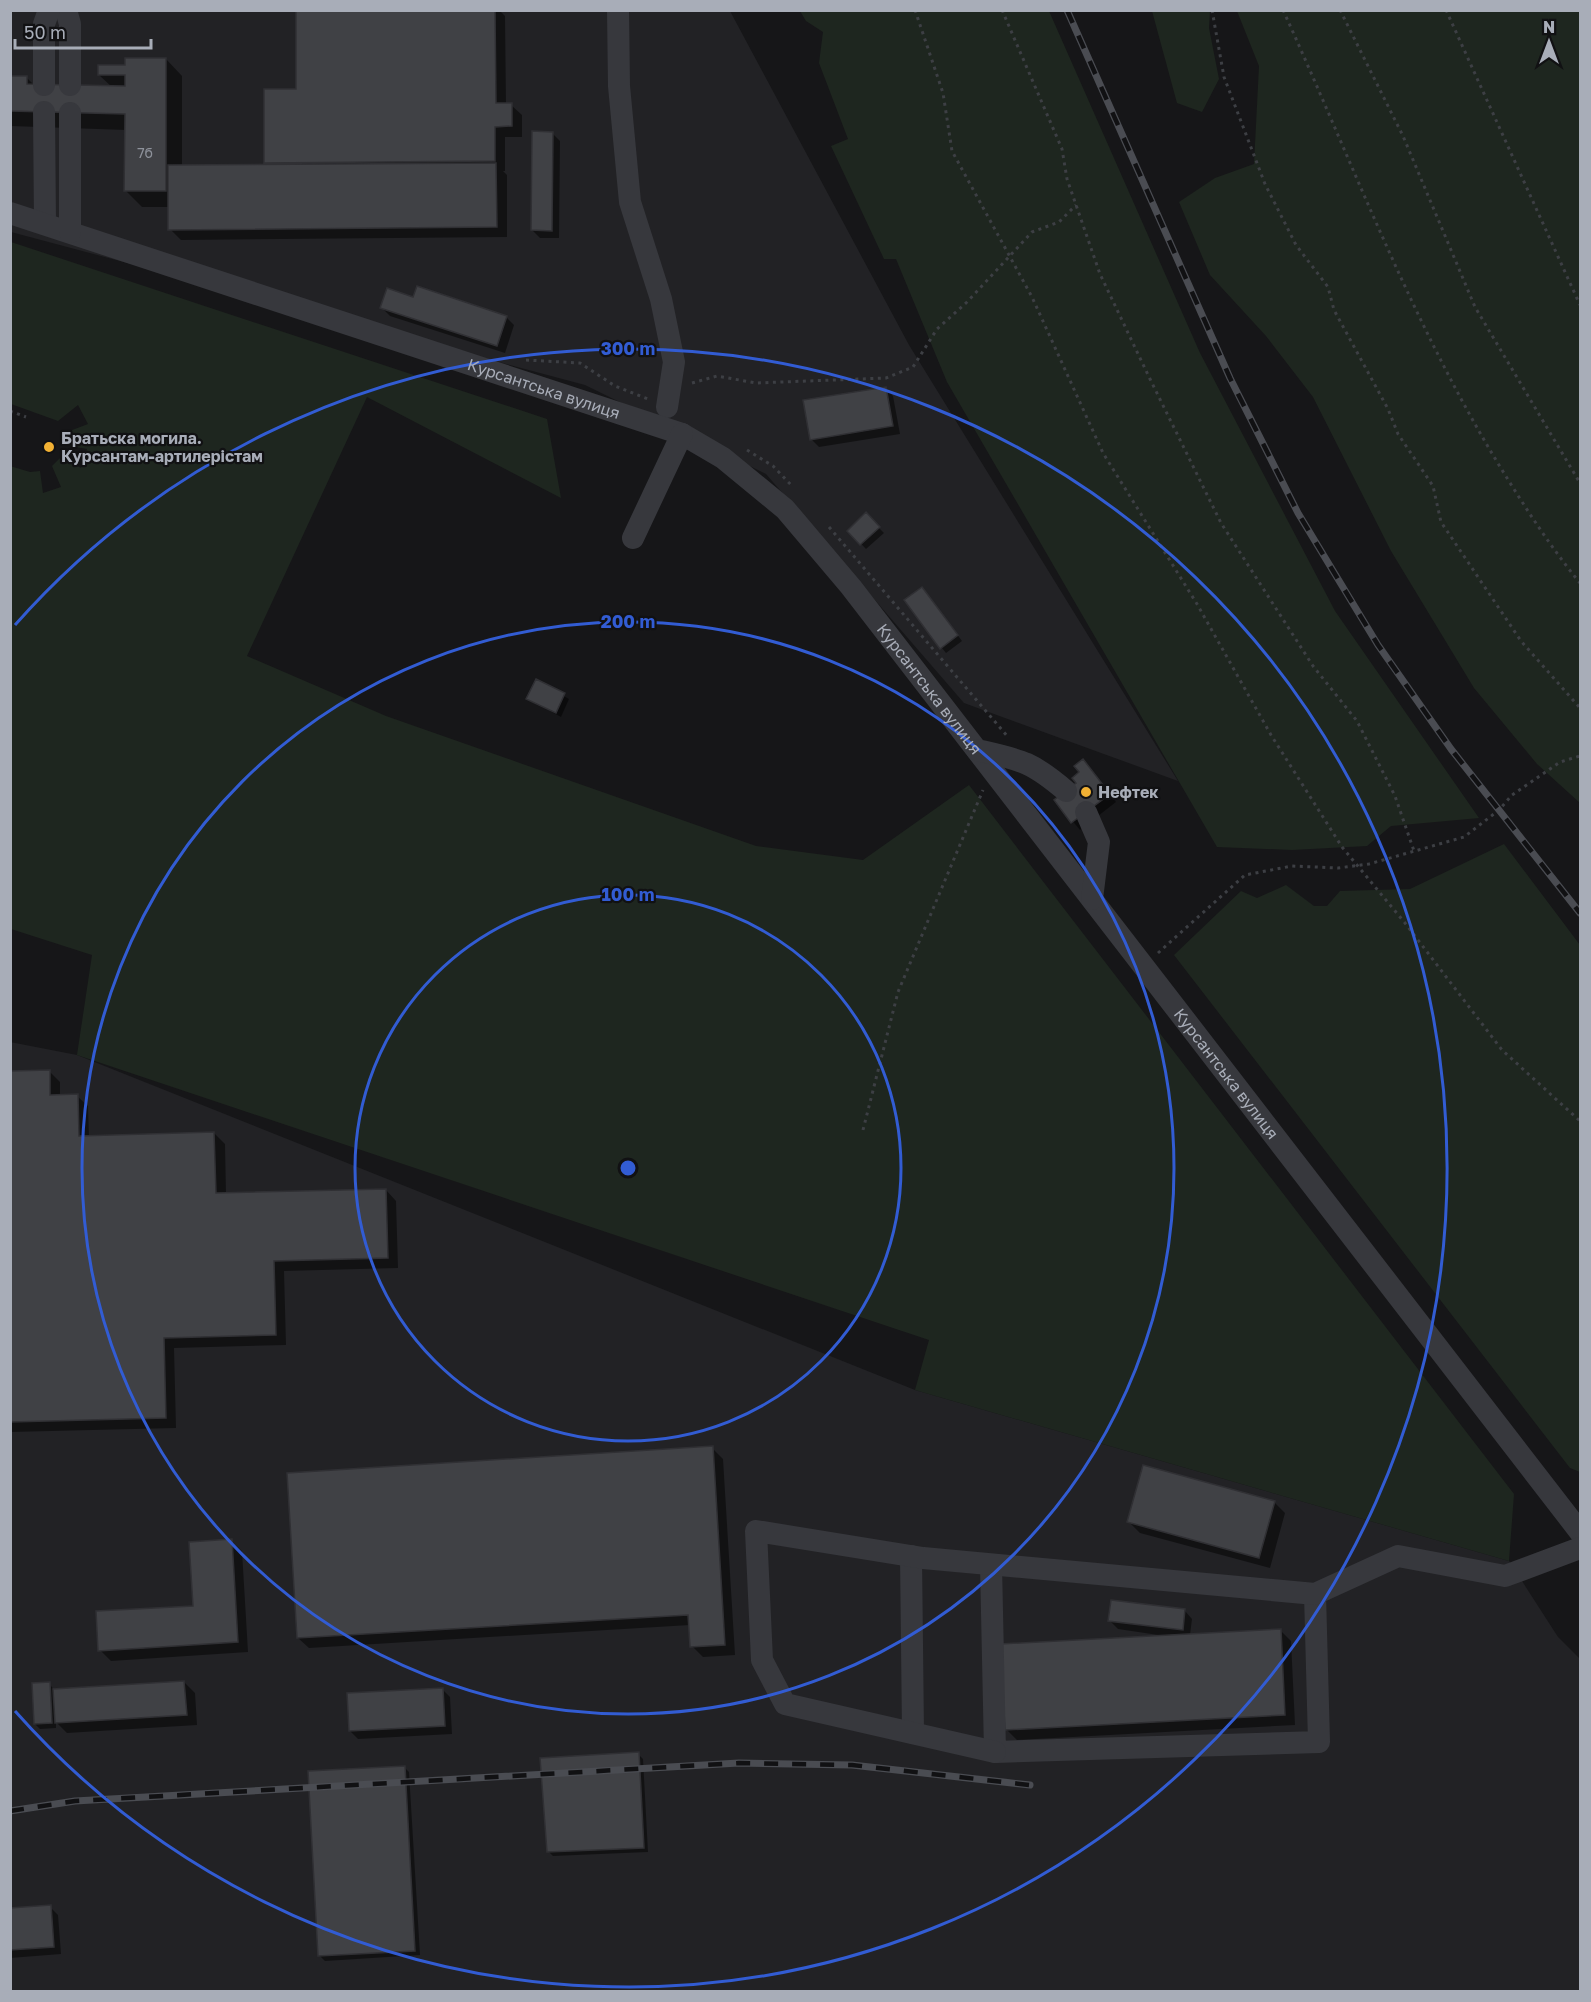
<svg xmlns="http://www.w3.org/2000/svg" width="1591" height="2002" font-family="'Golos Text',sans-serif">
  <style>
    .built { fill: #222225 }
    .green { fill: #1e261f }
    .shadow { fill: #0007 }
    .building { fill: #404145; stroke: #303034; stroke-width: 1.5 }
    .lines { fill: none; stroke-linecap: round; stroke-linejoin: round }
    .path { stroke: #3d3f44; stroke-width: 3; stroke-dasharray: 3 4.5; stroke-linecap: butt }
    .minor { stroke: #37383d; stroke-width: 22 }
    .rail-casing { stroke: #4a4c52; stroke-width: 7 }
    .rail { stroke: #111113; stroke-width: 4.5; stroke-dasharray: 14; stroke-linecap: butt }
    .ring { fill: none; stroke: #325cd3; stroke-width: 3 }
    .poi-dot { fill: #f2b134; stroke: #111113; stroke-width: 2 }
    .labels { text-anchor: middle; stroke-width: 4.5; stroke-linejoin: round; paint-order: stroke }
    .number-label { font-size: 14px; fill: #8e929b }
    .street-label { font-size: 16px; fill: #a8adb8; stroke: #111113 }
    .poi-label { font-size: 16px; font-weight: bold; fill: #a8adb8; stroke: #111113; text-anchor: start }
    .centre { fill: #325cd3; stroke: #111113; stroke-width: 3 }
    .ring-label { font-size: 18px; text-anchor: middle; font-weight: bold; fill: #325cd3; stroke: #111113; stroke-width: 4.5; stroke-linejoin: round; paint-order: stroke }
  </style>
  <rect width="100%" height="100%" fill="#161618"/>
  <path class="built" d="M10,11H730L909,345L1178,781L964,703L766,474L585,385L11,232Z
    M10,1042L77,1055L915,1390L1509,1561L1558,1637L1580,1659V1991H11Z"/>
  <path class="green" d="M800,11H1049L1200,353L1335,611L1479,818L1391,826L1367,846L1292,850L1217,847L947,382L896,259H884L831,146L848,139L819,63L823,32L806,21Z
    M1152,11H1210L1209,28L1219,79L1202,112L1177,103Z
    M1237,11H1580V803L1537,764L1474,688L1391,551L1313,397L1266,336L1210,275L1179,202L1215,178L1254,164L1259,66Z
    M11,242L547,419L561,498L367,397L247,656L386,716L756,846L863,860L969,785L1514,1494L1509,1561L915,1390L929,1340L77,1055L92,955L11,929L10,466L30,472L40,471L43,493L61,487L52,466L61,457L81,468L87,449L64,445L67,432L88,424L78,405L58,421L11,404Z
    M1504,844L1580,945V1472L1570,1468L1174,955L1241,891L1257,898L1286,885L1314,906H1327L1340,891L1410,889Z"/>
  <path class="shadow" d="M297,10H499L505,16L506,105H511L522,115V137H505V171H503L507,175V237L181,240L170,229V207H142L126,191V130L10,126V77L27,78L35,86L113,88L99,75L166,59L182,76V167L270,166L266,162L298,90Z
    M552,133L560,141L559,238H540L532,230Z
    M382,308L506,317L514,325L505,353L390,316Z
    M885,388L893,396L900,434L819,447L811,439Z
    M866,515L884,533L866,549L849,531Z
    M927,594L962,641L946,653L942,648Z
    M537,681L569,699L561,717L528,699Z
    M1090,769L1116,802L1080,830L1056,801L1078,783Z
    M49,1071L60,1082V1096H77L88,1106L89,1137L214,1133L225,1144L226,1194L386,1190L396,1201L398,1268L284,1271L286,1345L174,1348L176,1428L10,1432V1073Z
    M712,1448L723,1459L735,1655L703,1657L692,1646L690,1625L309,1648L298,1638Z
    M1274,1502L1285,1513L1270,1568L1140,1533L1129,1522Z
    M231,1541L242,1551L248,1652L111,1661L100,1650L194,1607Z
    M1185,1611L1192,1619L1190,1635L1280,1630L1291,1641L1295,1725L1017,1740L1006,1729L1165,1636L1118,1629L1110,1621Z
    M184,1682L195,1693L197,1725L67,1733L56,1722V1728L40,1729L35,1724L49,1683L54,1690Z
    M442,1689L450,1697L452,1734L358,1739L350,1731Z
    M638,1754L643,1759L648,1852L553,1856L548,1851Z
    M404,1767L409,1772L420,1955L325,1961L320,1956Z
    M50,1907L58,1915L61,1954L10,1958V1910Z"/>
  <path class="building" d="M296,10H495L496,103H512V126L495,127V161L264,163V89H296Z
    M125,58H166V191H124L125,114L10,111V76H27V84L125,86V75H98V65H125Z
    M532,131L553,132L552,231L531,230Z
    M496,163L497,227L168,230V165Z
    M417,286L507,316L497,346L380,308L387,288L413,297Z
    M886,387L893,426L810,440L803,400Z
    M866,512L880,527L860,545L847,531Z
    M922,587L958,635L940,649L904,600Z
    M536,679L565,693L556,713L526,699Z
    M1083,759L1110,794L1071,823L1054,800L1076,783L1072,778L1079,772L1074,766Z
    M50,1070V1095L78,1094L79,1136L214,1132L216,1193L386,1189L388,1258L274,1261L276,1335L164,1338L166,1418L10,1422V1071Z
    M713,1446L725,1645L690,1647L688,1615L297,1638L287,1473Z
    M1143,1465L1275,1501L1259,1558L1127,1522Z
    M232,1539L238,1642L98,1651L96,1611L193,1606L189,1542Z
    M1111,1600L1185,1609L1183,1630L1108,1621Z
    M1281,1629L1285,1715L1005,1730L1000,1644Z
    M184,1681L187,1715L55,1723L53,1689Z
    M50,1682L52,1723L34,1724L32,1683Z
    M443,1688L445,1726L349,1731L347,1693Z
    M639,1752L644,1848L547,1852L540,1758Z
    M405,1766L415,1951L318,1956L308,1771Z
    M51,1905L54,1947L10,1950V1908Z"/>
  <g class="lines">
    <path class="path" d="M915,10L943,93L952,151L1032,297L1103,453L1197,604L1271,735L1342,847L1405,923L1502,1050L1580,1121
      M1002,10L1062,149L1067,179L1100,274L1150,379L1221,523L1313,666L1357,721L1395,796L1414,851
      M1212,10L1224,77L1265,184L1296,245L1328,287L1334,310L1388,409L1398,434L1433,486L1441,522L1521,641L1580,708
      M1283,10C1355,168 1415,331 1507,478C1530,515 1553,550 1580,583
      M1340,10L1403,136L1475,307L1580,483
      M1446,10L1580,305
      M526,360L580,363L615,386L648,399
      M692,383L717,376L756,383L886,378L913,367L937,329L967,302L1032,232L1059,222L1076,205
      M10,411L26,417
      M747,450L773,466L793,487
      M829,527L1008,737
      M1158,953L1245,875L1292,866L1338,868L1369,864L1464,837L1499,810L1512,795L1560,762L1580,756
      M863,1130L898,992L983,790"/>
    <g class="minor">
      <path d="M66,10L70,24V85"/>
      <path d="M618,10L619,86L630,202L661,299L674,362L667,407"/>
      <path d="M44,85V24L49,10"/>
      <path d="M44,112L45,224"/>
      <path id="s1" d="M10,213L682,434L723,458L785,509L851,587L1580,1532"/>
      <path d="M70,232V113"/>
      <path d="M633,538L682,434"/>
      <path d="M977,750C1021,760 1031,761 1066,791"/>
      <path d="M1086,812L1099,842L1092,899"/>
      <path d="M911,1556L913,1733"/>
      <path d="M991,1565L995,1752L1319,1742L1315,1594"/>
      <path d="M995,1752L785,1704L762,1660L756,1531L923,1558L1315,1594L1398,1556L1505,1576L1580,1548"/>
    </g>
    <g class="rail-casing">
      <path id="rail" d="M1067,10L1230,378L1298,513L1378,645L1451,749L1580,913
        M10,1811L75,1801L739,1763L852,1765L1030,1785"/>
    </g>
    <use href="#rail" class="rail"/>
  </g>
  <g class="ring">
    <circle cx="628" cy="1168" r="273"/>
    <circle cx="628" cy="1168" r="546"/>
    <path d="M15 625A819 819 0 1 1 15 1711"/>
  </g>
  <g class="poi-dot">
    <circle cx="49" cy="447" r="6"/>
    <circle cx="1086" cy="792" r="6"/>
  </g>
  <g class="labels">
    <g class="number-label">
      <text x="145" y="158">7б</text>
    </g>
    <g class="street-label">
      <text dy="6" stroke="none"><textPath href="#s1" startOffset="562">Курсантська вулиця</textPath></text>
      <text dy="6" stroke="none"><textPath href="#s1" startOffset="1066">Курсантська вулиця</textPath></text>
      <text dy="6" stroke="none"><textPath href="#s1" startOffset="1552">Курсантська вулиця</textPath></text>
    </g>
    <g class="poi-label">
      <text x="61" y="444">Братьска могила.<tspan x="61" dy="18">Курсантам-артилерістам</tspan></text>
      <text x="1098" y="798">Нефтек</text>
    </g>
  </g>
  <circle cx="628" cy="1168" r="9" class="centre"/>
  <g class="ring-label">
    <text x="628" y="355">300 m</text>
    <text x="628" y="628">200 m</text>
    <text x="628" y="901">100 m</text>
  </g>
  <rect width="1591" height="2002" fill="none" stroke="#a8adb8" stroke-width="24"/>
  <g transform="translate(1549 42)" stroke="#111113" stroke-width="4.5" paint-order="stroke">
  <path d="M0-4.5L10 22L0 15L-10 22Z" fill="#a8adb8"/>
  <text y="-9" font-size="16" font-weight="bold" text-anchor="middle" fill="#a8adb8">N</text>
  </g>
  <path d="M15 39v9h136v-9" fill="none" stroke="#a8adb8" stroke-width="3"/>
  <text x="24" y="39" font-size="18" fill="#a8adb8" stroke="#111113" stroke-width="4.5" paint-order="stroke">50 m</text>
</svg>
